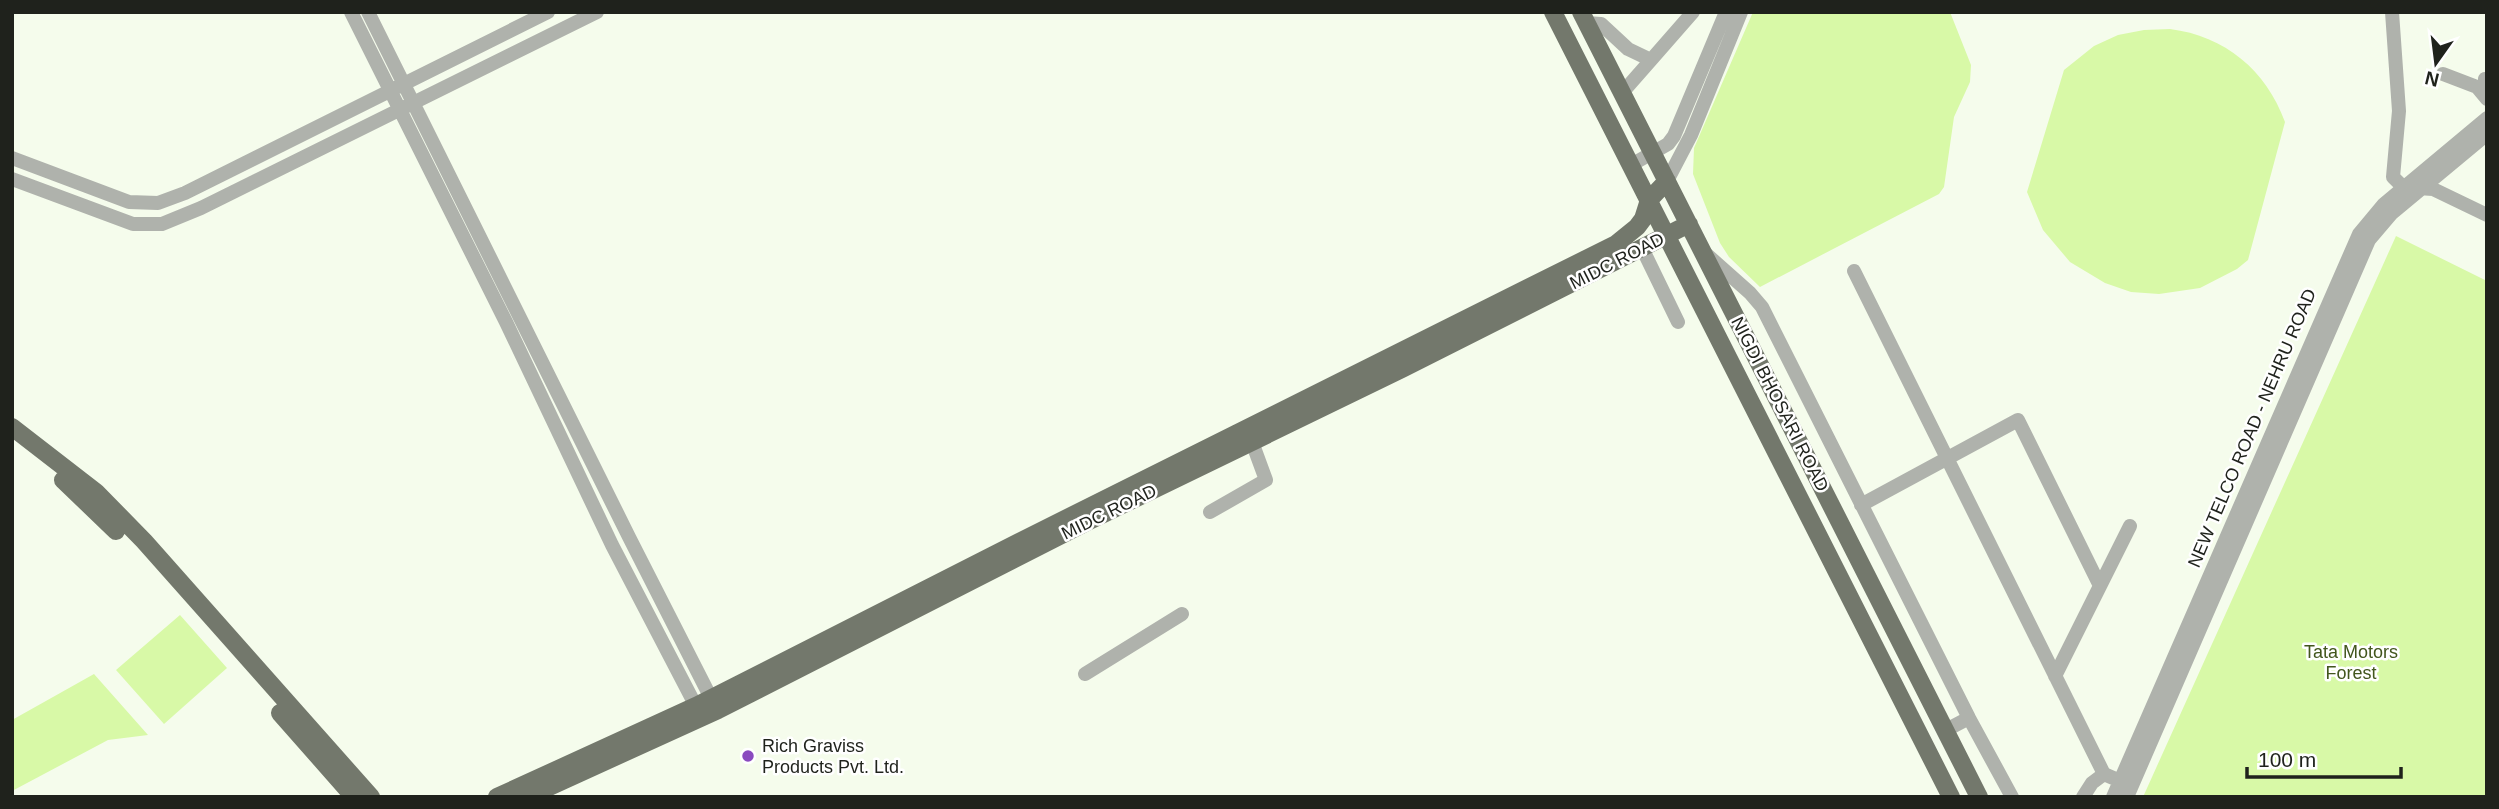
<svg xmlns="http://www.w3.org/2000/svg" width="2499" height="809" font-family="Arial,sans-serif">
  <style>
    .green { fill: #d8f9a7 }
    .lines { fill: none; stroke-linecap: round; stroke-linejoin: round }
    .minor { stroke: #afb2ac; stroke-width: 14 }
    .major { stroke: #73786c; stroke-width: 18 }
    .poi-dot { fill: #8a4abf; stroke: #fff; stroke-width: 2.5 }
    .labels { text-anchor: middle; stroke-width: 5; stroke-linejoin: round; paint-order: stroke }
    .street-label { font-size: 18px; fill: #1f221c; stroke: #fff }
    .park-label { font-size: 18px; fill: #42561d; stroke: #fff }
    .poi-label { font-size: 18px; fill: #1f221c; stroke: #fff; text-anchor: start }
  </style>
  <rect width="100%" height="100%" fill="#f5fcec"/>
  <path class="green" d="M1753,12H1950L1971,65L1970,82L1954,117L1944,187L1939,194L1760,287L1729,257L1720,243L1693,174L1694,148Z
    M2170,29C2225,36 2266,70 2285,122L2248,260L2237,269L2200,288L2159,294L2131,292L2105,283L2070,262L2043,230L2027,192L2064,70L2094,46L2118,35L2144,30Z
    M2396,236L2487,281V797H2143Z
    M180,615L227,668L164,724L116,670Z
    M94,674L148,735L108,740L12,791V720Z"/>
  <g class="lines">
    <path class="minor" d="M351,12L506,322L612,545L700,714
      M368,12L629,537L715,706
      M2392,12L2399,111L2393,177L2403,187L2433,189L2487,215
      M1586,23L1601,24L1628,49L1651,60L1693,12
      M2443,74L2477,87L2487,99
      M2485,79L2487,80
      M1622,93L1651,60
      M12,158L129,202L158,203L185,193L548,12
      M1631,165L1668,144L1674,136L1726,12
      M12,179L133,224H162L201,208L597,12
      M1667,181L1691,135L1741,12
      M1642,248L1678,322
      M1705,253L1750,293L1762,307L1969,718L2012,797
      M1854,271L2104,774L2127,784
      M1861,505L2018,420L2100,586
      M1210,512L1266,480L1252,442
      M1085,674L1182,614
      M2055,676L2130,526
      M1946,730L1969,718
      M2083,797L2092,783L2104,774
      M2113,797L2359,234L2384,204L2487,118
      M2127,797L2369,240L2392,213L2487,134"/>
    <path class="major" d="M1553,12L1951,797
      M1581,12L1979,797
      M12,427L96,492L144,541L371,797
      M63,480L116,531
      M280,713L354,797
      M497,797L696,706L1019,542L1616,244L1637,227L1643,219L1649,200L1667,181
      M527,797L718,710L1089,521L1402,369L1689,224"/>
  </g>
  <circle class="poi-dot" cx="748" cy="756" r="7"/>
  <g class="labels">
    <g class="street-label">
      <text transform="translate(1617 261) rotate(-27)" y="6">MIDC ROAD</text>
      <text transform="translate(1780 404) rotate(63)" y="6">NIGDI BHOSARI ROAD</text>
      <text transform="translate(2252 428) rotate(-67)" y="6">NEW TELCO ROAD - NEHRU ROAD</text>
      <text transform="translate(1109 512) rotate(-26)" y="6">MIDC ROAD</text>
    </g>
    <g class="park-label">
      <text x="2351" y="658">Tata Motors<tspan x="2351" dy="21">Forest</tspan></text>
    </g>
    <g class="poi-label">
      <text x="762" y="752">Rich Graviss<tspan x="762" dy="21">Products Pvt. Ltd.</tspan></text>
    </g>
  </g>
  <rect width="2499" height="809" fill="none" stroke="#1f221c" stroke-width="28"/>
  <g transform="translate(2436 63) rotate(194)" stroke="#ffffff" stroke-width="5" paint-order="stroke">
  <path d="M0-5L12 26L0 18L-12 26Z" fill="#1f221c"/>
  <text y="-10" font-size="19" font-weight="bold" text-anchor="middle" fill="#1f221c">N</text>
  </g>
  <path d="M2247 767v10h154v-10" fill="none" stroke="#1f221c" stroke-width="3.5"/>
  <text x="2258" y="767" font-size="21" fill="#1f221c" stroke="#ffffff" stroke-width="5" paint-order="stroke">100 m</text>
</svg>
